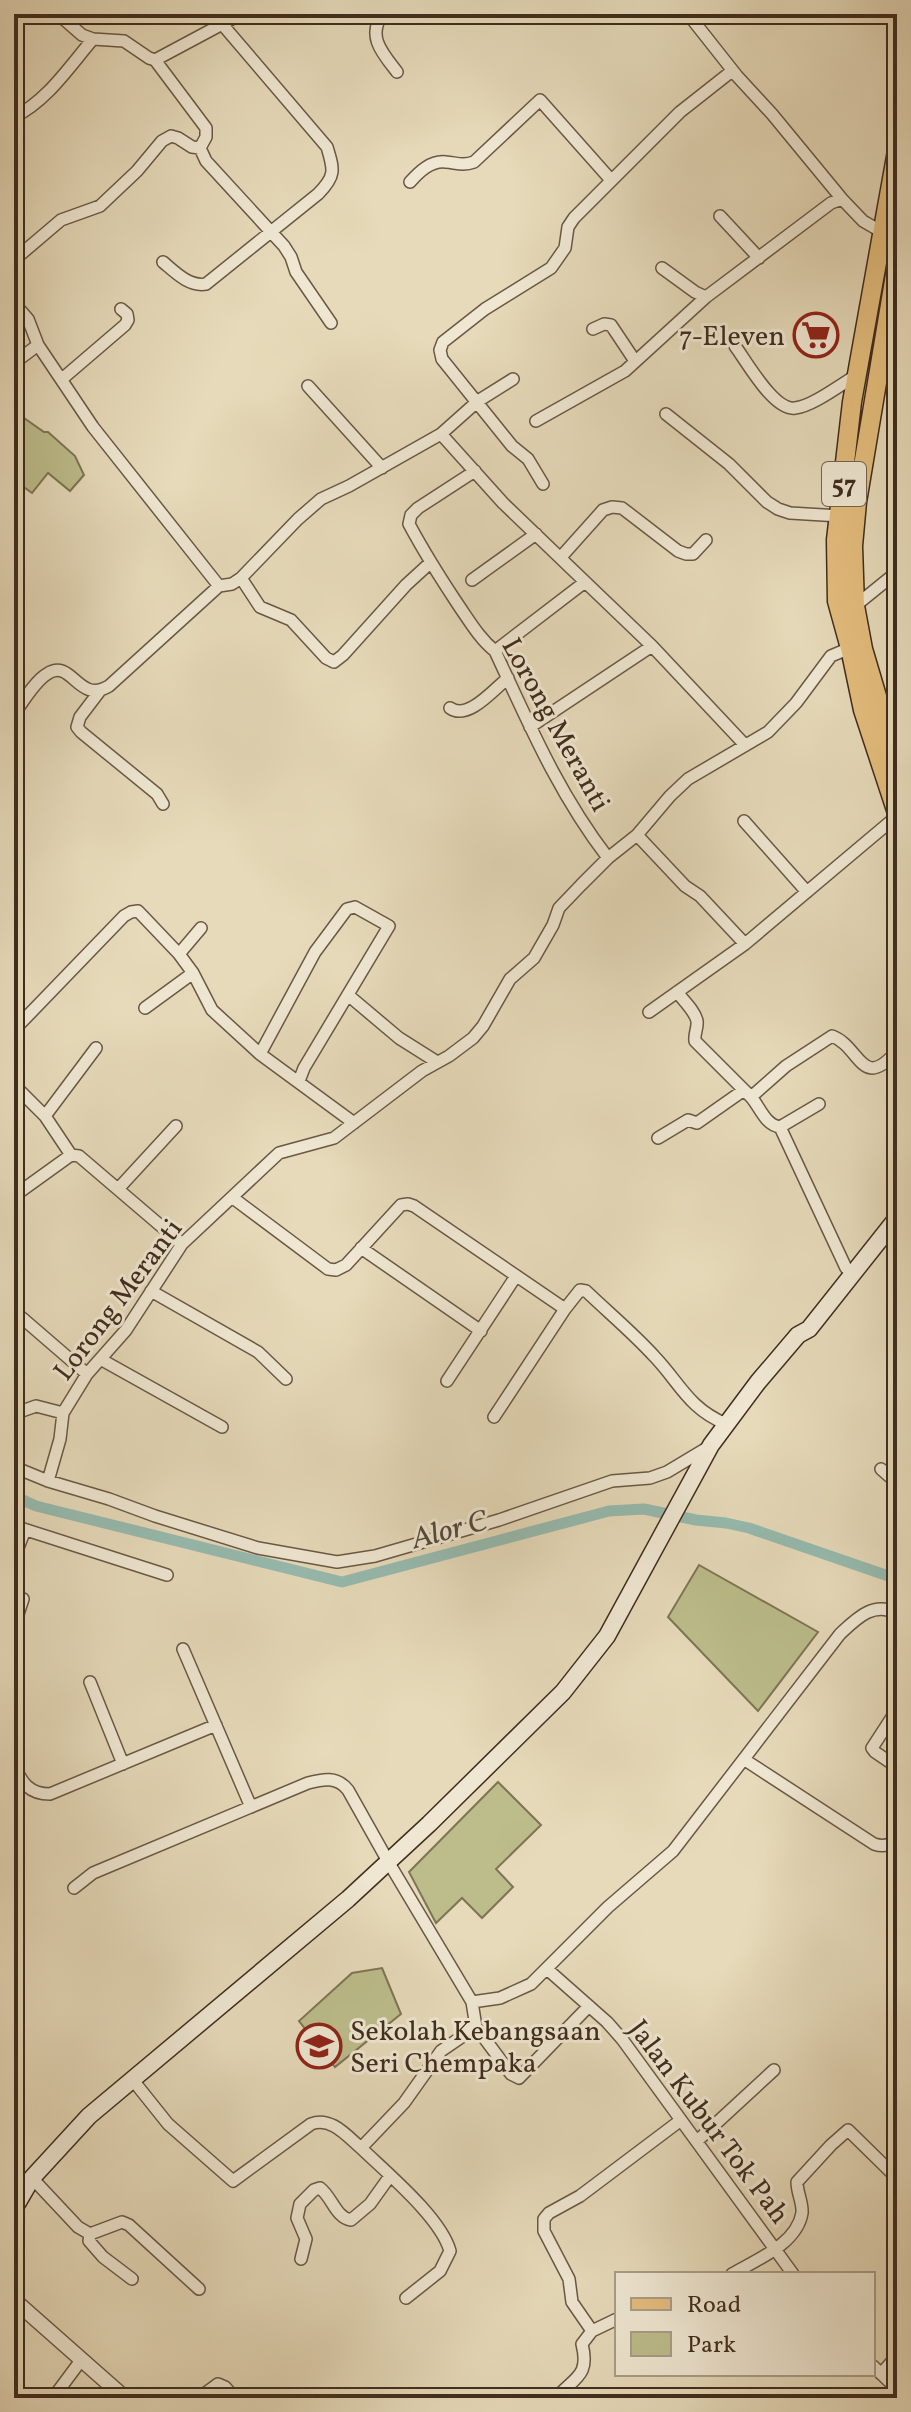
<svg xmlns="http://www.w3.org/2000/svg" width="911" height="2412" font-family="Vollkorn,serif">
  <style>
    .green { fill: #bcbd8b; stroke: #7e7554; stroke-width: 2 }
    .lines { fill: none; stroke-linecap: round; stroke-linejoin: round }
    .canal { stroke: #96bbaf; stroke-width: 11 }
    .minor-casing { stroke: #6a5845; stroke-width: 14 }
    .tertiary-casing { stroke: #6a5845; stroke-width: 17 }
    .secondary-casing { stroke: #402d1e; stroke-width: 19 }
    .primary-casing { stroke: #402d1e; stroke-width: 21 }
    .minor { stroke: #efe7d2; stroke-width: 11 }
    .tertiary { stroke: #efe7d2; stroke-width: 14 }
    .secondary { stroke: #efe7d2; stroke-width: 16 }
    .primary { stroke: #e3bd7d; stroke-width: 18 }
    .labels { text-anchor: middle; stroke-width: 6; stroke-linejoin: round; paint-order: stroke }
    .shield { fill: #efe7d2; stroke: #746554; stroke-width: 2 }
    .shield-label { font-size: 26px; font-weight: bold; fill: #402d1e }
    .poi-label { font-size: 28px; fill: #402d1e; stroke: #efe7d2; text-anchor: end }
    .street-label { font-size: 28px; fill: #402d1e; stroke: #efe7d2 }
    .water-label { font-size: 30px; font-style: italic; fill: #51493b; stroke: #efe7d2 }
  </style>
  <rect width="100%" height="100%" fill="#e6daba"/>
  <filter id="stains"><feTurbulence type="fractalNoise" baseFrequency=".0025" numOctaves="4"/><feColorMatrix values="0 0 0 0 .2 0 0 0 0 .09 0 0 0 0 .02 0 0 0 .5 -.17"/></filter>
  <radialGradient id="worn" r=".72"><stop offset=".6" stop-color="#630" stop-opacity="0"/><stop offset="1" stop-color="#630" stop-opacity=".3"/></radialGradient>
  <path class="green" d="M14,411L44,432H48L75,456L84,475L70,491L48,473L32,493L14,480Z
    M699,1565L818,1632L758,1711L668,1617Z
    M498,1782L541,1825L496,1869L513,1887L482,1918L462,1898L436,1923L409,1872Z
    M382,1968L401,2014L335,2067L299,2021L352,1973Z"/>
  <g class="lines">
    <path class="canal" d="M14,1496L36,1506L342,1582L609,1511L644,1509L696,1520L726,1523L749,1528L897,1579"/>
    <g class="minor-casing">
      <path id="minor" d="M58,14L82,35L93,39L124,41L149,58L155,60L241,14
        M383,14C366,36 383,54 397,72
        M688,14L737,76L772,114L842,199L863,221L882,232
        M896,14L897,15
        M155,60L206,128V137L200,148L206,161L284,246L291,257L296,272L331,323
        M14,117C47,101 69,67 93,39
        M410,182C419,172 431,160 446,162C457,163 463,166 474,162L540,100L611,180
        M720,216L759,258
        M14,260L61,220L100,206L137,171L162,141L171,136L178,138L192,147L200,148
        M163,262C175,272 189,287 206,284L318,194C336,176 334,170 327,147L222,24L219,14
        M662,268L695,292L706,297
        M14,303L28,319L38,345L93,427L219,586
        M593,329L604,324L611,325L635,361
        M735,346C747,362 774,411 795,408C813,406 841,384 857,375
        M14,363L38,345
        M62,379L125,325L128,320L127,314L121,309
        M308,386L382,468
        M666,414L729,464L767,502L778,509L790,513L840,516
        M536,421L625,371L706,297L831,203L842,199
        M441,434L503,503L652,646L745,745
        M475,471L418,508L411,515L409,524C424,552 441,579 459,606C470,622 480,639 495,651C529,724 558,793 608,858
        M543,484L528,459L512,446L442,359L440,350L443,342L485,309L551,268L565,248L568,227L574,218L680,112L732,71
        M14,512L15,511
        M561,557L603,510L612,507L622,508L678,551L686,554H693L706,540
        M241,578L260,607L291,620L326,658L334,662L343,655L406,585L430,563
        M472,580L536,534
        M855,606L897,572
        M495,651L585,582
        M99,692L80,717L77,727L81,732L157,794L163,804
        M880,704L897,701
        M450,708C468,721 494,689 508,678
        M14,714C23,702 34,682 47,674C72,657 78,705 109,686L219,586L232,584L241,578L298,519L321,499L349,486L441,434L478,401L513,379
        M530,727L652,646
        M744,821L807,892
        M637,835L685,886L700,896L745,944
        M179,954L201,928
        M677,992C683,1000 695,1011 697,1021C698,1028 694,1033 695,1041L751,1097
        M348,995L399,1038L437,1062
        M145,1008L193,973
        M649,1012L745,944L897,816
        M14,1030L124,916L131,912L138,911L179,954L193,973L212,1010L260,1054L354,1123
        M260,1054L315,952L347,909L355,907L389,926L304,1068L299,1081
        M14,1085L45,1116L71,1155
        M819,1104L780,1127C765,1125 760,1107 751,1097L786,1066L832,1036C861,1047 861,1092 897,1051
        M45,1116L96,1048
        M780,1127L846,1268
        M658,1138L688,1120L697,1123L744,1090
        M118,1189L176,1126
        M14,1196L71,1155L79,1156L182,1244
        M233,1198L328,1269L336,1270L346,1265L401,1205L408,1204L414,1206L565,1309
        M361,1248L481,1331
        M151,1291L258,1352L286,1379
        M14,1311L87,1374
        M102,1360L222,1427
        M447,1381L516,1276
        M14,1409L22,1411L36,1406L63,1413
        M494,1417L565,1309L580,1290L586,1291C609,1313 633,1333 654,1356C680,1383 688,1408 726,1424
        M14,1467L48,1481L109,1499L155,1516L258,1548L337,1562L375,1556L499,1520L612,1481L650,1478L667,1472L707,1448
        M881,1469L897,1483
        M48,1481L60,1439L63,1413L87,1374L126,1330L182,1244L279,1153L334,1138L422,1071L449,1056L473,1038L483,1026L510,979L534,958L553,925L559,908L581,885L608,858L637,835L670,796L688,779L768,732L796,703L831,656L850,648
        M14,1526L167,1575
        M14,1558L25,1530
        M14,1626L23,1599
        M183,1649L251,1807
        M90,1682L123,1764
        M896,1711L872,1748L875,1752L897,1767
        M745,1760L874,1844C883,1847 891,1846 897,1838
        M14,1765C22,1783 29,1794 50,1794L216,1725
        M74,1888L93,1873L308,1783C323,1779 337,1776 348,1790L389,1863L472,2002L476,2027L441,2051L404,2103L361,2148C347,2136 331,2116 311,2124L233,2181L168,2124L132,2079
        M547,1969L607,2022L622,2039L793,2274
        M472,2002L500,1998L531,1984L608,1907L673,1851L840,1634C856,1619 874,1600 897,1614
        M476,2027L511,2074L519,2078L589,2006
        M697,2141L774,2070
        M361,2148C387,2173 441,2218 450,2251L440,2271L406,2298
        M32,2178L78,2227L90,2234L122,2222L129,2225L199,2289
        M90,2234L89,2241L103,2257L132,2279
        M301,2259L306,2239L297,2218L300,2204L314,2190L320,2188C332,2197 336,2218 351,2220L370,2204L390,2176
        M732,2274C756,2260 797,2244 802,2213C803,2203 797,2193 797,2182L831,2145L848,2130L897,2178
        M592,2331L572,2302L569,2279L544,2231V2219L549,2213L580,2196L681,2120
        M873,2366L897,2389
        M881,2374L897,2356
        M53,2398L82,2359
        M199,2398L218,2384L225,2387L235,2398
        M556,2398C575,2377 590,2376 582,2344L592,2331L617,2319"/>
    </g>
    <g class="tertiary-casing">
      <path id="tertiary" d="M14,2300L125,2398"/>
    </g>
    <g class="secondary-casing">
      <path id="secondary" d="M14,2209L32,2178L89,2116L348,1899L429,1824L563,1692L607,1636L711,1445L758,1382L798,1335L809,1329L897,1218"/>
    </g>
    <g class="primary-casing">
      <path id="primary" d="M897,151L852,402L836,540L837,601L850,648L863,710L897,813
        M897,263L857,502L853,546L855,606L863,649L897,764"/>
    </g>
    <use href="#minor" class="minor"/>
    <use href="#tertiary" class="tertiary"/>
    <use href="#secondary" class="secondary"/>
    <use href="#primary" class="primary"/>
  </g>
  <defs>
    <g id="supermarket-ring" transform="scale(2.3)"><circle r="9.5" fill="#efe7d2" stroke="#8f2418" stroke-width="1.5"/><path d="M-6-5.5h2.5l.6 2H6L4.5 2H-2.5L-4.4-4H-6ZM-1.5 3.2a1.3 1.3 0 1 0 .1 0ZM3 3.2a1.3 1.3 0 1 0 .1 0Z" fill="#8f2418"/></g>
    <g id="school-ring" transform="scale(2.3)"><circle r="9.5" fill="#efe7d2" stroke="#8f2418" stroke-width="1.5"/><path d="M0-5L7-2L0 1L-7-2ZM-4 1L0 2.5L4 1V4Q0 6-4 4Z" fill="#8f2418"/></g>
  </defs>
  <g fill-rule="evenodd">
    <use href="#supermarket-ring" x="816" y="335"/>
    <use href="#school-ring" x="319" y="2046"/>
  </g>
  <g class="labels">
    <rect class="shield" x="822" y="462" width="44" height="44" rx="6"/>
    <g class="shield-label">
      <text x="844" y="493">57</text>
    </g>
    <g class="poi-label">
      <text x="785" y="345">7-Eleven</text>
      <text x="350" y="2040" text-anchor="start">Sekolah Kebangsaan<tspan x="350" dy="32">Seri Chempaka</tspan></text>
    </g>
    <g class="street-label">
      <text transform="translate(557 724) rotate(61)" y="10">Lorong Meranti</text>
      <text transform="translate(117 1299) rotate(-53)" y="10">Lorong Meranti</text>
      <text transform="translate(710 2121) rotate(53)" y="10">Jalan Kubur Tok Pah</text>
    </g>
    <g class="water-label">
      <text transform="translate(449 1529) rotate(-15)" y="10">Alor C</text>
    </g>
  </g>
  <rect width="911" height="2412" fill="none" stroke="#e6daba" stroke-width="48"/>
  <rect x="16" y="16" width="879" height="2380" fill="none" stroke="#402d1e" stroke-width="4"/>
  <rect x="24" y="24" width="863" height="2364" fill="none" stroke="#402d1e" stroke-width="2"/>
  <rect x="615" y="2272" width="260" height="104" fill="#efe7d2" stroke="#a99d8a" stroke-width="2"/>
  <rect x="631" y="2298" width="40" height="12" fill="#e3bd7d" stroke="#a99d8a" stroke-width="2"/>
  <text x="687" y="2312" font-size="24" fill="#402d1e">Road</text>
  <rect x="631" y="2332" width="40" height="24" fill="#bcbd8b" stroke="#a99d8a" stroke-width="2"/>
  <text x="687" y="2352" font-size="24" fill="#402d1e">Park</text>
  <rect width="100%" height="100%" filter="url(#stains)"/>
  <rect width="100%" height="100%" fill="url(#worn)"/>
</svg>
